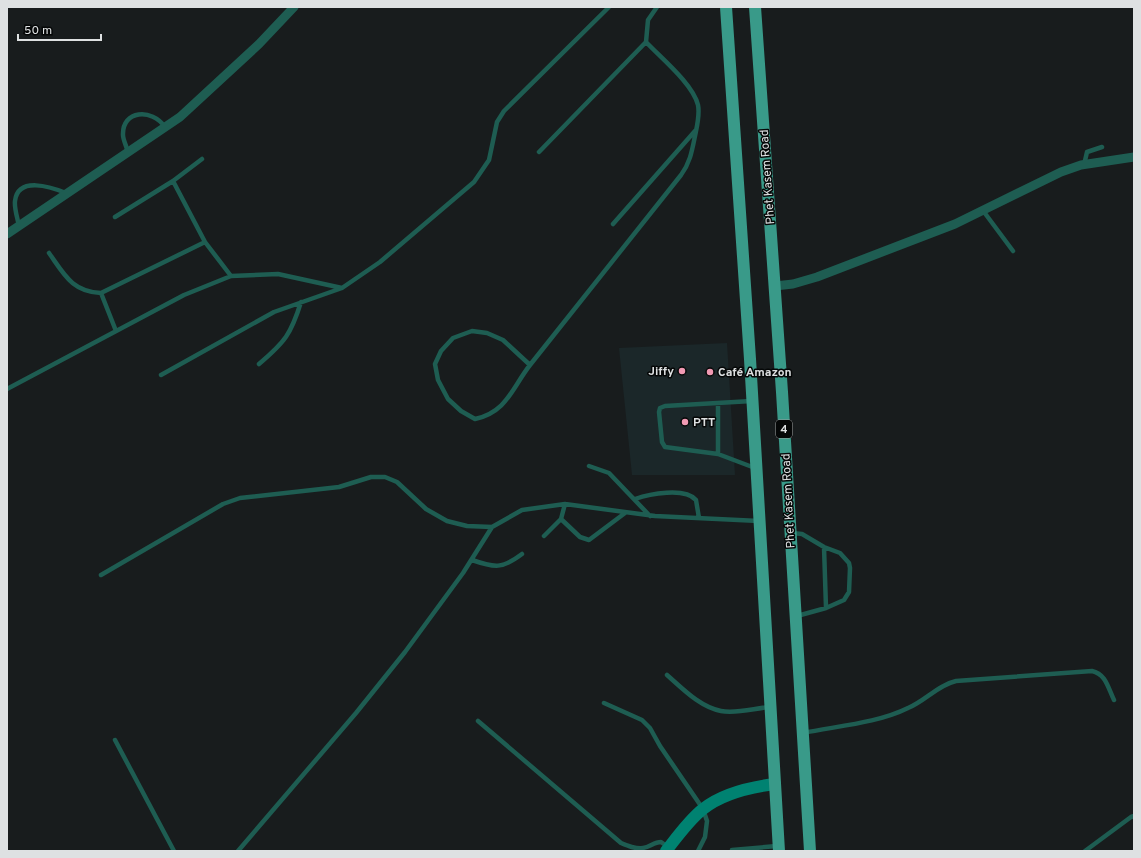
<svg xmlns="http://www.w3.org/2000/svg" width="1141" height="858" font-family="Overpass,sans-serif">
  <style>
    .built { fill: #1b2729 }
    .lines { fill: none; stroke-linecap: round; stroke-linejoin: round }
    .lane { stroke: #1e5d52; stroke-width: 4.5 }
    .street { stroke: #1e5d52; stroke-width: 9 }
    .secondary { stroke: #008271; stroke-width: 12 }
    .primary { stroke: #399a89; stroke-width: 12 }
    .poi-dot { fill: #f19ab3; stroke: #050707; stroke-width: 1.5 }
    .labels { text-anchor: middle; stroke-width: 3; stroke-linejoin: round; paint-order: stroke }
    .shield { fill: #050707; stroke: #9da0a0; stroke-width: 1 }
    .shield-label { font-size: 11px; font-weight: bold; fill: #dee1e2 }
    .street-label { font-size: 12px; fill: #dee1e2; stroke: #050707 }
    .poi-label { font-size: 12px; font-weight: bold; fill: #dee1e2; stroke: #050707; text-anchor: start }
  </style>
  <rect width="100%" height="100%" fill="#181c1d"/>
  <path class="built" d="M727,343L735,475H632L619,348Z"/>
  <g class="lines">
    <path class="lane" d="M539,152L646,42L648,20L657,7
      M128,153C127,147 123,140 123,135C122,110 152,108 165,127
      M1084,165L1087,152L1102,147
      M173,181L202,159
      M984,212L1013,251
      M115,217L173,181L205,242L231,276
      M613,224L695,131
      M19,227C18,219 14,209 15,201C18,176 51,187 66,193
      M49,253C64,274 72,292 101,293
      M116,331L101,293L205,242
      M259,364C285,342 291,334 301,302
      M530,365L503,340L487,333L472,331L453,338L441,351L435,364L438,380L448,399L461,411L475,419C507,412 512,388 530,365L681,175C690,163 692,151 695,136C697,126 700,115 698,105C693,84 661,58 646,42
      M161,375L274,312L342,288L380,262L474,182L489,160L497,122L504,111L609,7
      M7,389L184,295L231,276L278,274L342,288
      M752,401L665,406L660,408L659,412L662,442L665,447L718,454L755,468
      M718,454V403
      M589,466L609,473L650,516
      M635,499C649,494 685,487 696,500L699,518
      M561,519L580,537L589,540L625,513
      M792,533L802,534L824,547L840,553L849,563L850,568L849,592L844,600L826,608L797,616
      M544,536L561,519L565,504
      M824,547L826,608
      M472,560C495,568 502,569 522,554
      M101,575L223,504L240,498L339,487L371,477H385L397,482L426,509L447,521L467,526L492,527
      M667,675C683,689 700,707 721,711C737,714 755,708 770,707
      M604,703L642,720L650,728L660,746L703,809L707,821L705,837L698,851
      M478,721L621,843C628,846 635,849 643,848C650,847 654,842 661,842L668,847
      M803,733C837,726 878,723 908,708C925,701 938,685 956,681L1092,671C1106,674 1108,688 1114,700
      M115,740L174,851
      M732,850L777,846
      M238,851L356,713L405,652L463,573L492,527L522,510L565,504L655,516L759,521
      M1085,851L1131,817L1134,816"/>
    <path class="street" d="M7,234L180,117L259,44L294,7
      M775,286L793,284L817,277L955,224L1061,172L1081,165L1134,157"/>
    <path class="secondary" d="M666,851C677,837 689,820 703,809C723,793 751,787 775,784"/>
    <path class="primary" d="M726,7L750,359L779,851
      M755,7L782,392L810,851"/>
  </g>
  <g class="poi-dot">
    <circle cx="682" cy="371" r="4"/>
    <circle cx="710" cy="372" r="4"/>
    <circle cx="685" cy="422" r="4"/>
  </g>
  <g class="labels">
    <rect class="shield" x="776" y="420" width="16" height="18" rx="3"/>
    <g class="shield-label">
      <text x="784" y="433">4</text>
    </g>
    <g class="street-label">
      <text transform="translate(767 177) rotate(-94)" y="4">Phet Kasem Road</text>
      <text transform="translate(788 501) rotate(-93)" y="4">Phet Kasem Road</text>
    </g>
    <g class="poi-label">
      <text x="674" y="375" text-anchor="end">Jiffy</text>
      <text x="718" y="376">Café Amazon</text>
      <text x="693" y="426">PTT</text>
    </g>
  </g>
  <rect width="1141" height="858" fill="none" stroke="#dee1e2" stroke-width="16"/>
  <path d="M18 34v6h83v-6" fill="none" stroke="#dee1e2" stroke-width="2"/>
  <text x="24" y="34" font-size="12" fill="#dee1e2" stroke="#050707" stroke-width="3" paint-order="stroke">50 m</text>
</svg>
